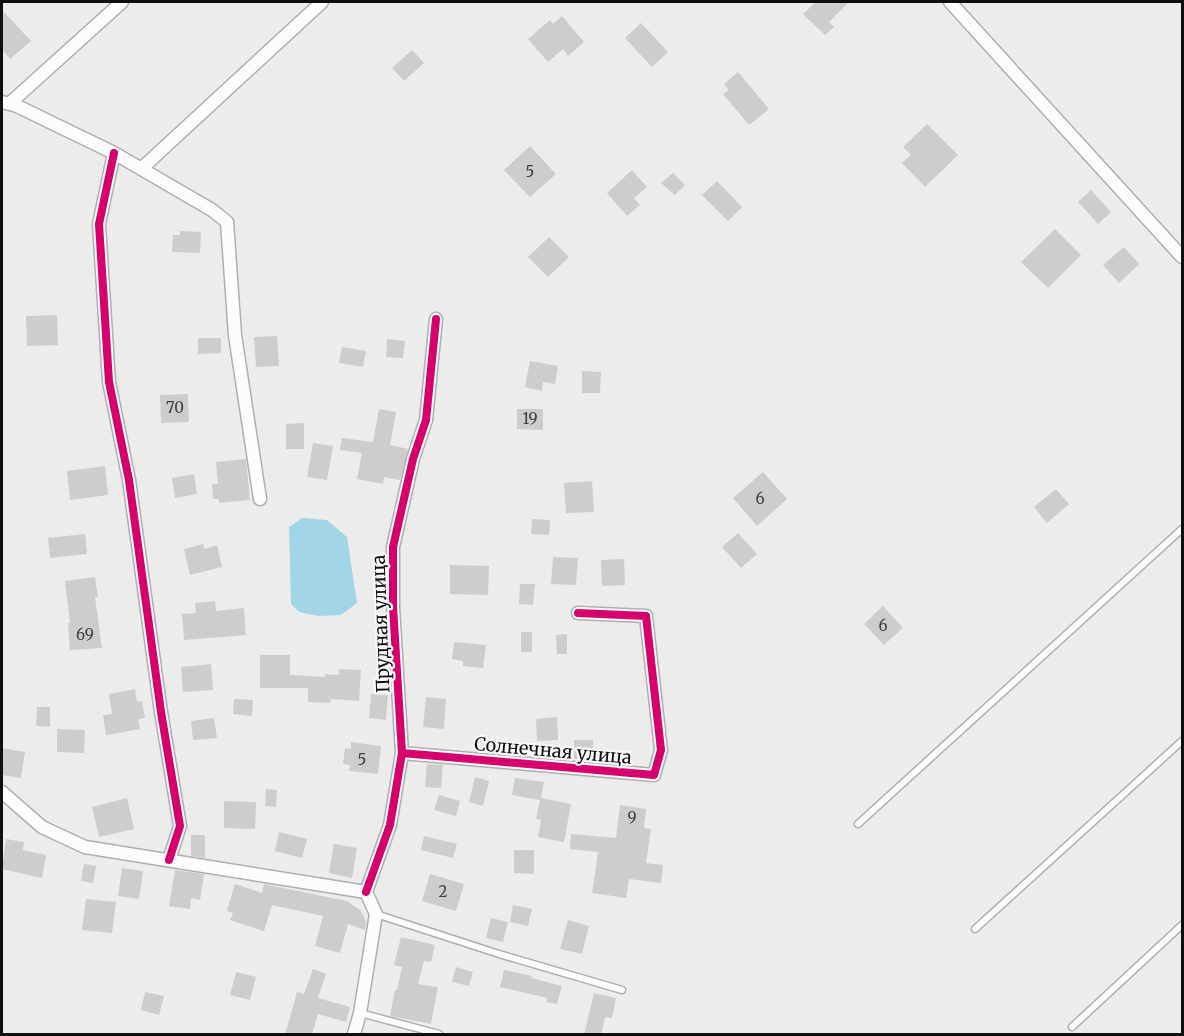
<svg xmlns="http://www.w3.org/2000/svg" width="1184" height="1036" font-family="Merriweather,serif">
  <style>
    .water { fill: #a2d6e7 }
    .building { fill: #cecdce }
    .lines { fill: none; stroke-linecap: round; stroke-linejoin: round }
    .service-casing { stroke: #afafaf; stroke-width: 9 }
    .minor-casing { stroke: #afafaf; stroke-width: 15 }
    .service { stroke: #fcfcfc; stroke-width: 6 }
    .minor { stroke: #fcfcfc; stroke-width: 12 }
    .cycleway-casing { stroke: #f9f9fb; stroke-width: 11 }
    .cycleway { stroke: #d6006c; stroke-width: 8 }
    .labels { text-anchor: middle; stroke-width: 4.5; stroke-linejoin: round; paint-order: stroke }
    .number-label { font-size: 15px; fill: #3f3e3f }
    .street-label { font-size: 18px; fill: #0f0f0f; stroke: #f9f9fb }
  </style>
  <rect width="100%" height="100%" fill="#ececed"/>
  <path class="water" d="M302,518L327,520L347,537L357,603L341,615L319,616L299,612L291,604L289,527Z"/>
  <path class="building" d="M816,2H849L829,22L834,27L825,35L803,14Z
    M2,10L31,41L10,59L2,49Z
    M562,16L584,42L568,56L563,49L548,62L528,39L550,20L553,24Z
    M641,23L668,52L652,67L625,38Z
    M412,50L424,63L404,81L392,68Z
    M738,72L769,109L749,125L723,94L729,90L724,84Z
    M927,124L958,155L925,187L902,163L911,155L903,147Z
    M530,146L556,174L530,197L504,170Z
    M632,170L647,187L634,198L640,205L627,216L607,193Z
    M673,173L685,185L675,195L661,183Z
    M717,181L742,207L728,221L702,195Z
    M1091,190L1111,212L1098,224L1078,202Z
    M1055,229L1081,255L1048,288L1021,262Z
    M180,231L201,232L200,253L172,252L173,235H180Z
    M549,237L569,257L548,277L528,257Z
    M1124,247L1139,264L1119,283L1103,265Z
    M57,315L58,345L27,346L26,316Z
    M277,336L279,366L256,367L254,337Z
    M198,338H221V353L198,354Z
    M387,339L405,341L403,358L386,357Z
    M342,347L366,351L363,367L339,363Z
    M530,361L558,366L555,384L543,382L542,391L525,387Z
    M582,371L601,372L600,393H582Z
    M188,394L189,422L161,423L160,395Z
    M379,409L396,412L390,445L408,449L400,480L384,477L383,484L357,479L362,453L340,450L342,438L373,442Z
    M517,409H543V430L517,429Z
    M304,423V449H286V424Z
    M313,443L333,446L327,480L307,477Z
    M246,459L250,500L219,503V499H213L212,484H218L216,462Z
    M105,466L108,495L70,500L67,471Z
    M763,472L787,499L757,526L733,498Z
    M194,474L197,494L175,498L172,478Z
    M592,481L594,512L566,513L564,483Z
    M1056,489L1069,504L1047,523L1034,507Z
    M532,519L550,520L549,535L531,534Z
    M738,533L757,554L741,568L722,547Z
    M85,534L87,554L50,558L48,538Z
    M203,544L204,549L217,545L222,567L190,575L184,549Z
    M553,557L578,558L576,585L551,584Z
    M624,559L625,585L602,586L601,560Z
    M450,565L489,566L488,595L450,594Z
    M95,577L98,597H95L102,648L70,650L68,623H70L65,581Z
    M520,584H535L533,605L519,604Z
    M215,601L216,611L244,608L246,635L184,640L182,614L196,613L195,603Z
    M883,606L903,628L884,645L864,624Z
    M521,632H532V652H521Z
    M567,634V654H557L556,635Z
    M454,642L486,645L483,668L463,666V661L452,659Z
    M260,655H290V675L325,677V674L339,675V669L361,670L359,701L331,699L330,703L308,702V688H260Z
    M211,664L213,690L183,692L181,667Z
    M135,689L137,702L142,701L145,718L138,719L140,729L106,735L103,715L112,714L109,694Z
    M371,694L388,695L386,720L369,718Z
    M426,697L446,699L444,729L423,727Z
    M234,699L253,700L252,716L233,714Z
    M37,707H50V727L36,726Z
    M557,717L558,740L537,741L536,719Z
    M214,718L217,738L193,740L191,721Z
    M57,729L85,730L84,753L57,752Z
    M574,740H593V759H574Z
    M351,742L381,746L378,774L349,771L350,765L343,764L345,748L351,749Z
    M2,748L25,752L21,778L2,775Z
    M427,764L443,765L441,788L425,787Z
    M475,777L489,781L483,806L469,802Z
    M515,778L544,782L541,798L571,804L564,842L538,837L541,820L536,819L540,800L512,795Z
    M266,789L277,790L276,807L265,806Z
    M439,795L460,801L456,816L434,810Z
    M127,798L134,829L99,837L92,807Z
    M224,801L256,802L255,829L224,828Z
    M620,805L646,809L644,828L651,829L646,863L663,865L661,883L629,879L626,898L592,893L598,852L570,849L571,834L616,838Z
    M279,832L307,839L302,858L275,851Z
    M191,835H205V858L191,856Z
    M424,836L457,844L453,858L421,850Z
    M6,839L24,842L23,850L46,855L42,878L2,869Z
    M334,844L357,848L352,878L329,873Z
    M514,850H534V874L514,873Z
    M84,864L96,866L93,883L81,881Z
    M122,868L143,871L139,899L118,896Z
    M175,870L204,874L200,900L191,898L190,909L169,906Z
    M430,874L464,884L456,911L422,901Z
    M235,884L262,893L264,884L347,901L361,911L366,921L365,930L348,924L340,953L315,946L323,916L272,905L264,931L230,920L233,913L227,911Z
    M86,899L116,902L112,933L82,930Z
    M513,905L532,909L528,926L510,922Z
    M491,918L508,922L503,942L486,938Z
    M568,920L589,926L582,954L560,949Z
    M401,937L435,945L431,962L424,961L418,984L438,987L431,1024L390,1016L395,990H397L402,967L394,965Z
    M456,967L473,972L469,986L452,982Z
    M313,969L326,974L318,998L350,1007L346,1022L318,1014L312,1035H285L297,992L304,994Z
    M504,970L532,976L531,978L562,986L557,1004L546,1002L547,998L500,987Z
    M236,972L256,977L250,1000L230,995Z
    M145,992L164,996L159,1015L141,1010Z
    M594,993L616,998L612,1018L605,1017L601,1035H584Z"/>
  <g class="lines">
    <g class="service-casing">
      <path id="service" d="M858,824L1182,529
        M376,914L499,954L622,990
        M975,929L1182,741
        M360,1013L439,1034
        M1072,1027L1182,925"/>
    </g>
    <g class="minor-casing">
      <path id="minor" d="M950,2L1182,257
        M2,102L17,106L114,153L212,210L227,222L235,335L260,499
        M9,104L122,2
        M114,153L99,224L109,382L129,480L161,712L180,826L169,860
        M141,169L322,2
        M402,753L654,775L661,750L646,616L578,613
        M2,792L42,827L85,847L366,892L376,914L360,1013L354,1034
        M366,892L390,825L402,753L393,607V547L413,459L426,420L436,319"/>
    </g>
    <use href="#service" class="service"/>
    <use href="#minor" class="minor"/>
    <g class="cycleway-casing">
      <path id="cycleway" d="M114,153L99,224L109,382L129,480L161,712L180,826L169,860
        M402,753L654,775L661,750L646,616L578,613
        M366,892L390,825L402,753L393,607V547L413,459L426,420L436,319"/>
    </g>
    <use href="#cycleway" class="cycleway"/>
  </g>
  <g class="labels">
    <g class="number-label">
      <text x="530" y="177">5</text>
      <text x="175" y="413">70</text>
      <text x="530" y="424">19</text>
      <text x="760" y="504">6</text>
      <text x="883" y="631">6</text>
      <text x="85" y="640">69</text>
      <text x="362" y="765">5</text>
      <text x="632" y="823">9</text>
      <text x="443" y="897">2</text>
    </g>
    <g class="street-label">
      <text transform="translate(381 624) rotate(-92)" y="6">Прудная улица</text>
      <text transform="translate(553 751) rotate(5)" y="6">Солнечная улица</text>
    </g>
  </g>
  <rect width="1184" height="1036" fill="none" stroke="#0f0f0f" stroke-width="6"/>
</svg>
